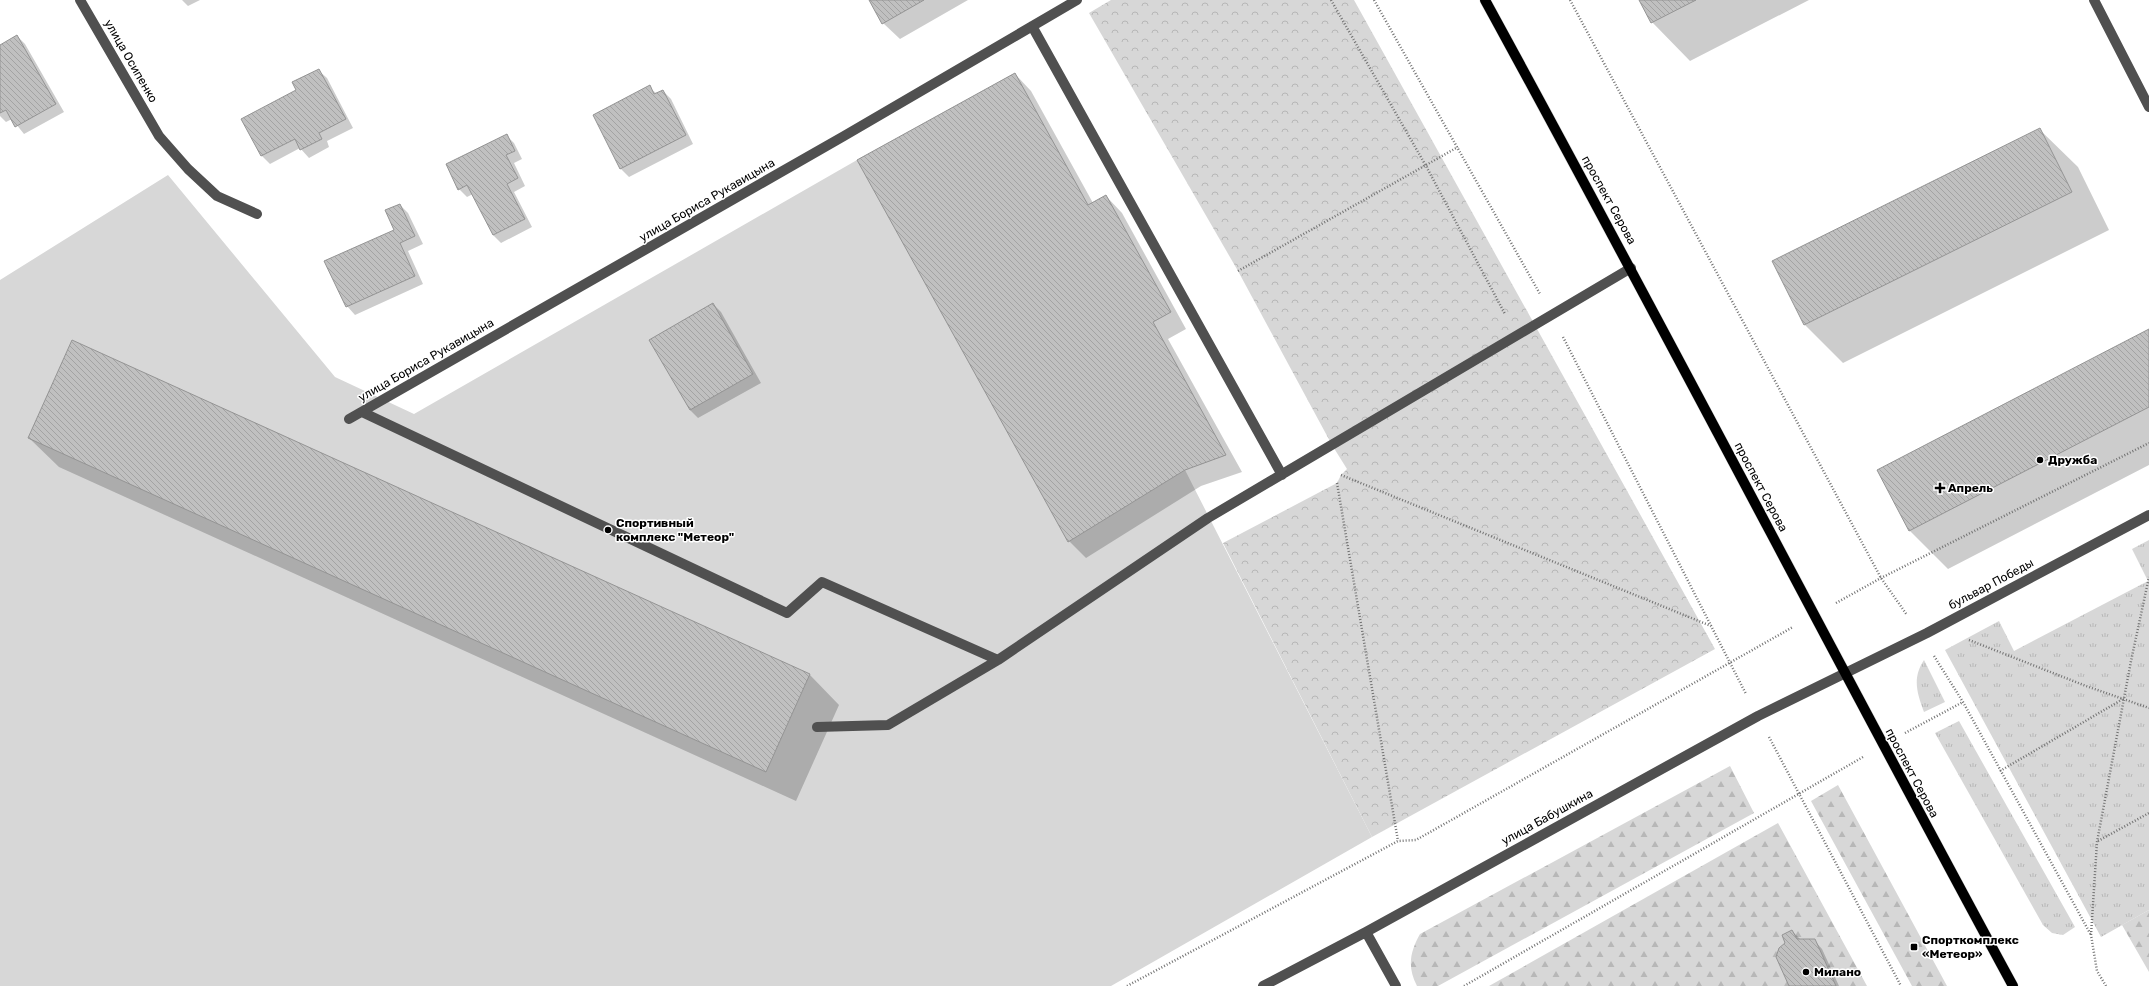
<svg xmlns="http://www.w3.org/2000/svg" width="2149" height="986" font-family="Rubik,sans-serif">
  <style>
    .grass { fill: url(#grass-tufts) }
    .forest { fill: url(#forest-firs) }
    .park { fill: url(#park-crowns) }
    .pitch { fill: #d7d7d7 }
    .shadow { fill: #0003 }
    .building { fill: url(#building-back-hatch); stroke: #949494 }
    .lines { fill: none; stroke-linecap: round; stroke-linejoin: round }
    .major-casing { stroke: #dbdbdb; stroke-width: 11 }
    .path { stroke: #727272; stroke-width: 2.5; stroke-dasharray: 1 2; stroke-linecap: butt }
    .minor { stroke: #505050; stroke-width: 10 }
    .major { stroke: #000; stroke-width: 10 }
    .poi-dot { fill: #000; stroke: #fff; stroke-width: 1.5 }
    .labels { text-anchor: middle; stroke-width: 3; stroke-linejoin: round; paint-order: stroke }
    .street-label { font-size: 12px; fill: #000; stroke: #fff }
    .poi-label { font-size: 12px; font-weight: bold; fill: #000; stroke: #fff; text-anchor: start }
  </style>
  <defs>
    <pattern id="grass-tufts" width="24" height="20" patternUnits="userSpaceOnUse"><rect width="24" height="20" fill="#d7d7d7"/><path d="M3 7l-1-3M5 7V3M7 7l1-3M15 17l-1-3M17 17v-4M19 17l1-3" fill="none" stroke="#b7b7b7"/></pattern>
    <pattern id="forest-firs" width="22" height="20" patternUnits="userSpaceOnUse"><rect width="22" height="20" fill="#d7d7d7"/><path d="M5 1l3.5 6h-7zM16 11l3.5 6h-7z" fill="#b7b7b7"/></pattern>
    <pattern id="park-crowns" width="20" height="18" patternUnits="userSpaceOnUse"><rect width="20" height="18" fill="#d7d7d7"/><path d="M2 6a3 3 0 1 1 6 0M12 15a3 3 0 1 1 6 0" fill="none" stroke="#b7b7b7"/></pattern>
    <pattern id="building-back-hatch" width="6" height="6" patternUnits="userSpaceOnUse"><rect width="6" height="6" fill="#c0c0c0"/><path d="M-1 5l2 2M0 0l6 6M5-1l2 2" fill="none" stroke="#a3a3a3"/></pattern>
  </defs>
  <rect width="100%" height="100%" fill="#fff"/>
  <path class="grass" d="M2149,540V910L2101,937L1945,650L1999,621L2014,651L2148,581L2132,549Z
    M1924,660L1945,702L1924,712C1917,693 1912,678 1924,660Z
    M1959,721L2075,927L2063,935L2052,933L2043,925L1935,733Z"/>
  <path class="forest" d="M1730,766L1754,813L1438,986H1417C1407,967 1410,952 1420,934Z
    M1838,785L1947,986H1912L1811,801Z
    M1778,823L1867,986H1489Z
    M2149,910V972L2122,925Z"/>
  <path class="park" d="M1111,0H1354L1715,649L1372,837L1223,543L1337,483L1341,475L1347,469L1332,445L1238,271L1089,13Z"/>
  <path class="pitch" d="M1015,73L1088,205L1106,195L1171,312L1153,322L1226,455L1185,470L1372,837L1111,986H0V280L168,175L335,377L414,414L857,160Z"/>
  <path class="shadow" d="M182,0H200L188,6Z
    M870,0H968L900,39L883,23Z
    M1640,0H1809L1690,61L1652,22Z
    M17,36L25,44L64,112L24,134L12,119L6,122L0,116V46Z
    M318,70L327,78L353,128L327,141L329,147L309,158L300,148L270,164L262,156L242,119L298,91Z
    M1015,74L1031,91L1093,203L1106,196L1122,213L1186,329L1168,339L1242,472L1201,486L1086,558L1069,541L859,160Z
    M649,87L657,94L663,91L671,99L693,144L629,177L621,169L594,115Z
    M2039,129L2078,167L2109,230L1843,363L1804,324Z
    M506,135L514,143L522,159L514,163L525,186L514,192L532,227L501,243L493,235L473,194L467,197L459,189Z
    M400,205L408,213L423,244L408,251L423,284L355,315L347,306L395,230Z
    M713,304L721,312L761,383L698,418L690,410L651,340Z
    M2149,330V465L1948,569L1910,531L1878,471Z
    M73,342L810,675L839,705L796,801L59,467L29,438Z
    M1792,931L1800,939L1814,940L1822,949L1839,986H1790L1787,943Z"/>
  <path class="building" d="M869,0H924L882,24Z
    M1639,0H1696L1651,23Z
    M17,35L56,104L15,127L6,110L0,113V45Z
    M319,69L346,119L319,133L322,139L300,150L295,139L261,156L241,119L296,90L292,82Z
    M1015,73L1088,205L1106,195L1171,312L1153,322L1226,455L1185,470L1068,542L857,160Z
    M650,85L654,94L663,90L686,135L620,169L593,115Z
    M2040,128L2072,192L1804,325L1772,261Z
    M507,134L515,151L506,155L518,178L507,184L525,219L493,235L467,185L458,190L446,164Z
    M400,204L415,236L400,243L415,276L346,307L324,261L394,230L385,210Z
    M713,303L753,374L690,410L649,340Z
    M2149,329V407L1909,531L1877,470Z
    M72,340L810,674L766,772L28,438Z
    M1792,930L1797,939H1815L1836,986H1789L1776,957L1779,948L1785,943L1782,935Z"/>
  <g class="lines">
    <g class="major-casing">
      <path id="major" d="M1485,0C1664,327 1835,658 2013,986"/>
    </g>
    <path class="path" d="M1331,0L1426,166L1505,314
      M1374,0L1540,294
      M1570,0L1881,578L1907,615
      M1238,271L1458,147
      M1563,337L1746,694
      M1341,475L1711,626
      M1337,483L1398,841
      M1836,603L1881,578L2149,443
      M1969,640L2086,686L2149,708
      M1934,656L1963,702L2091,935
      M1905,733L1963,702
      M1769,737L1901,986
      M2000,771L2123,699
      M2098,841L2149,813
      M1127,986L1398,841L1416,840L1793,627
      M1464,986L1863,757
      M2106,986L2097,971L2091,935L2097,842L2131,661L2149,577"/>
    <path class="minor" d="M80,0L159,136L188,169L217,196L257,214
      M2094,0L2149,107
      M1032,26L1282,475
      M362,412L787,613L822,582L998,660
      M349,419L844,136L1077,0
      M817,727L888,725L998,660L1208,518L1631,268
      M1366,932L1396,986
      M1263,986L1366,932L1758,716L1927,633L2149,515"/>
    <use href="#major" class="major"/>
  </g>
  <g class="poi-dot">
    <circle cx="2040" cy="460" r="4"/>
    <path d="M1938 482h4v4h4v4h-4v4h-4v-4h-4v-4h4z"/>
    <circle cx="608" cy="530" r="4"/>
    <rect x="1910" y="943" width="8" height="8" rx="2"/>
    <circle cx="1806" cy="972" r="4"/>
  </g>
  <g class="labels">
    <g class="street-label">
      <text transform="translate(131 61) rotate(60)" y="4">улица Осипенко</text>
      <text transform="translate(707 200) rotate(-30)" y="4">улица Бориса Рукавицына</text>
      <text transform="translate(1609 200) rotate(61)" y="4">проспект Серова</text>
      <text transform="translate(426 360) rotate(-30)" y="4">улица Бориса Рукавицына</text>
      <text transform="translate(1761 487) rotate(62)" y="4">проспект Серова</text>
      <text transform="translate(1991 584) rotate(-28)" y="4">бульвар Победы</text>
      <text transform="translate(1912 773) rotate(62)" y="4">проспект Серова</text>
      <text transform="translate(1547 817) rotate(-29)" y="4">улица Бабушкина</text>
    </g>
    <g class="poi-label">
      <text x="2048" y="464">Дружба</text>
      <text x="1948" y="492">Апрель</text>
      <text x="616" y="527">Спортивный<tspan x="616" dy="14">комплекс "Метеор"</tspan></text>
      <text x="1922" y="944">Спорткомплекс<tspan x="1922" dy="14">«Метеор»</tspan></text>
      <text x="1814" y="976">Милано</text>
    </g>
  </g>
</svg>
